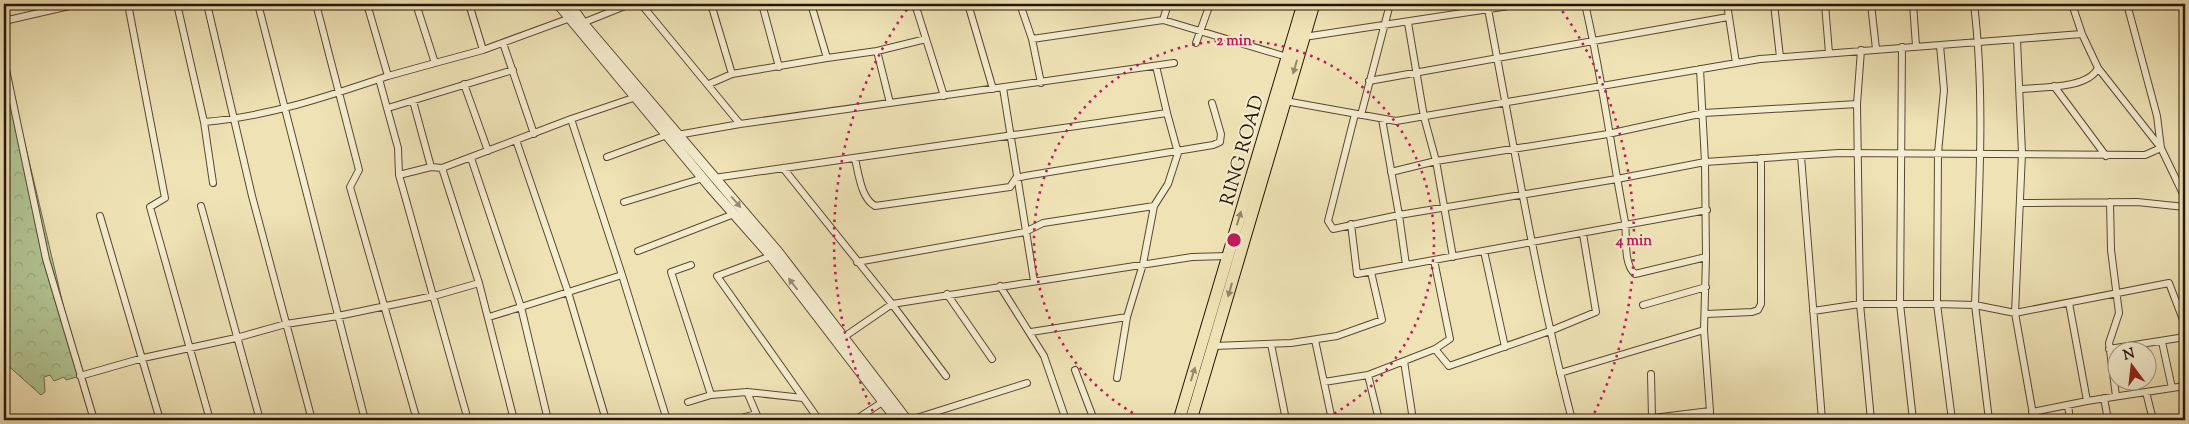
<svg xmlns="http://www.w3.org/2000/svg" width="2189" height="424" font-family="'Sorts Mill Goudy',serif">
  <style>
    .forest { fill: url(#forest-crowns); stroke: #6b6e4b }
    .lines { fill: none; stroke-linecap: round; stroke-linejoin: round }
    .minor-casing { stroke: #574930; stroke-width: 8 }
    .tertiary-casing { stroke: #574930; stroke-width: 11 }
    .trunk-casing { stroke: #241603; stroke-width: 13 }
    .minor { stroke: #f5edd0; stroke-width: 6 }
    .tertiary { stroke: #f5edd0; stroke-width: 9 }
    .trunk { stroke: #efe3b6; stroke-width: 11 }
    .oneway { fill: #948765 }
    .oneway2 { fill: #978c74 }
    .ring { fill: none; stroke: #c2185b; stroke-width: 2.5; stroke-dasharray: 2.5 5 }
    .labels { text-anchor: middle; stroke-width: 4; stroke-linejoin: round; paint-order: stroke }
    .street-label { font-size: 19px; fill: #241603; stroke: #f5edd0 }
    .centre { fill: #c2185b; stroke: #f5edd0; stroke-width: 2.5 }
    .ring-label { font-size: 15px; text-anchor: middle; font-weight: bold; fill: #c2185b; stroke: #f5edd0; stroke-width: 4; stroke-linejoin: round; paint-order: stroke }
  </style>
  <defs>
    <pattern id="forest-crowns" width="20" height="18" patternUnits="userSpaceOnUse" patternTransform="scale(1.25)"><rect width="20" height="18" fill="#b2c593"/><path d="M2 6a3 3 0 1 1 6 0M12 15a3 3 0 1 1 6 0" fill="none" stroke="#99a87d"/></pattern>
  </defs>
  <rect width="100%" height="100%" fill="#efe3b6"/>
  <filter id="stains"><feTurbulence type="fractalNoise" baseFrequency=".004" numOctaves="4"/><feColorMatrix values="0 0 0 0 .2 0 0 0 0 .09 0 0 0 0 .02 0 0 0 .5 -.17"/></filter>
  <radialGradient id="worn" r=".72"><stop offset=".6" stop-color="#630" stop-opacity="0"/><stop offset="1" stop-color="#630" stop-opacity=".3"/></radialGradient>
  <path class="forest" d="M4,55L80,376L66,380L64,377L54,381L50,375L44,377L45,392L41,395L4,362Z"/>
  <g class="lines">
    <g class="minor-casing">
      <path id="minor" d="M128,4L165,198L150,207L210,420
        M177,4L204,122L213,183
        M207,4L252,196L312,420
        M258,4L365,420
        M316,4L359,170L350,187L417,420
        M469,4L483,50L573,17
        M641,4L740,124
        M711,4L732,74
        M762,4L779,67
        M915,4L926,39
        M968,4L993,89
        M1020,4L1032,39L1163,20L1287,57
        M1585,4C1602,76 1611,149 1625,222C1627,237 1623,264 1635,274L1706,257L1705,162L1700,69
        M1727,4L1736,63
        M1774,4L1780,57
        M1825,4L1829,53
        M1871,4L1876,49
        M1913,4L1916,46
        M1913,5L1941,4
        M1488,9C1514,147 1537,285 1572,420
        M1163,20L1168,4
        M4,21L78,4
        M1408,23L1424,117L1436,161L1608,134L1704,113L1857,104L1861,50
        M580,24L630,4
        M2082,34L2098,68L2161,148L2185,198
        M1304,37L1522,4
        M1032,39L1041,83
        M503,43L534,134
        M1196,43L1210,4
        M827,58L877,51
        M4,60L46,259L94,420
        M435,63L483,50
        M388,76L435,63L416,4
        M379,79L398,148L399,175L468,420
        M1369,81L1728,17
        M464,84L488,151
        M709,84L732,74L827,58L811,4
        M2054,86L2106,156
        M1003,88L1034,281
        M2020,89C2041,87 2088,89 2098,68
        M413,101L431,167
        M1285,101L1396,121L1760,59L2082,34L2072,4
        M890,103L877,51L926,39L944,96
        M1857,104L1860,304L1871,420
        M388,108L513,70
        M1355,114L1328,221L1333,229L1399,215L1382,119
        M1361,115L1390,4
        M204,122C267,117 329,96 388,76L367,4
        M677,135L740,124L1174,63
        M516,140L568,292L606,420
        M1801,156L1822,420
        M607,157L667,135
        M471,158L521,307L489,317
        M855,159C859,175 861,198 875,206L1010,187L1016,178L1025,176L1213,145L1220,142L1221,134L1212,103
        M442,168L479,283
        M783,168L892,304L946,376
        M1391,172L1436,161L1453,257
        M399,175L431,167L442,168L571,119
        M714,178L1167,113L1156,66
        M1617,179L1705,162L1839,153L2145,155L2161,148L2157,116L2127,4
        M624,202L703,178
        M2110,202L2111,250L2119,313L2109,343L2116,396
        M2020,203L2137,202L2185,207
        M201,206L260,420
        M1154,206L1168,184L1178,153L1167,113
        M100,216L160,420
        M1351,224L1357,274L1707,210
        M638,251L734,214
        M1484,251L1505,347
        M771,256L717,276L819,420
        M1434,260L1450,339L1435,349
        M857,262L1025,232L1043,223L1154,206L1143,264L1127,317L1117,378
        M1406,265L1399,215L1617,179
        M622,275L571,119L636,97
        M1000,286L1044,356L1066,420
        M947,294L992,359
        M2069,303L2087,401
        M1643,305L1706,287
        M1813,311L1860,304H1900L1902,47
        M1706,314L1752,312L1758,310L1761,304V158
        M1031,332L1127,317
        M844,337L892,304L1192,257L1228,256
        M1315,340L1332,420
        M2162,342L2172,388
        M1271,344L1286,420
        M1214,346L1291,343L1337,336L1382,320L1371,272
        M2109,349L2185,337
        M1404,361L1413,420
        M1075,370L1094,420
        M1560,373L1704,330
        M1651,374L1652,418
        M80,376L143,358L236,338L286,324L338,316L434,296L479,283L514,420
        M1324,382L1368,375
        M747,392L759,420
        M2146,392L2153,420
        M711,395L747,392L803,398
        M2104,398L2108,420
        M688,402L711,395L671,272L691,265
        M2068,405L2070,420
        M1710,411V420
        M2032,412L2087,401L2185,386
        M548,420L521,307L622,275L667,420
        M734,420L756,414
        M855,420L884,401
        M910,420L1027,383
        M1379,420L1368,375L1435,349L1449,366L1550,331L1596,312L1583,234
        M1637,420L1710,411L1704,330L1706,257
        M1913,420L1900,304H1937L1938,153L1944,90L1940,45
        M1952,420L1937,304L1975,305C1978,205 1986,103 1974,4
        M1989,420L1975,305L2015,313L2022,153L2017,40
        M2034,420L2015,313L2169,283L2185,325"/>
    </g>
    <g class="tertiary-casing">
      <path id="tertiary" d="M558,4L710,187L771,256L897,420
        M570,4L583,23L779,253L907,420"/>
    </g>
    <g class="trunk-casing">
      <path id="trunk" d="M1179,420L1303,4
        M1191,420L1314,4"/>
    </g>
    <use href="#minor" class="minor"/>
    <use href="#tertiary" class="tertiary"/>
    <use href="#trunk" class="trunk"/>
  </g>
  <defs><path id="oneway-solid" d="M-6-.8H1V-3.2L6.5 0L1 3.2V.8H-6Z" transform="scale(1.25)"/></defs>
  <g class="oneway">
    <use href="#oneway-solid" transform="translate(1295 67) rotate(106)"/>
    <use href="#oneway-solid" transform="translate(1239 218) rotate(-73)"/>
    <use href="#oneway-solid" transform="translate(1230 290) rotate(106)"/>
    <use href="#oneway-solid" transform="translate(1193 374) rotate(-73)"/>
  </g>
  <g class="oneway2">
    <use href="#oneway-solid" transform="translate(736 202) rotate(49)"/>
    <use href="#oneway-solid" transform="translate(793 284) rotate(-128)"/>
  </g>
  <g class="ring">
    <path d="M1146 420A200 200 0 1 1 1322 420"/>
    <path d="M876 418A400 400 0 0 1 910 5M1558 5A400 400 0 0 1 1592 418"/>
  </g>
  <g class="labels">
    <g class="street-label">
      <text transform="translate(1241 150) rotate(-74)" y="7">RING ROAD</text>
    </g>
  </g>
  <circle cx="1234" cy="240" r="8" class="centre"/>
  <g class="ring-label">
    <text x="1234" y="45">2 min</text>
    <text x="1634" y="245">4 min</text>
  </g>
  <rect width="2189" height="424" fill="none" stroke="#efe3b6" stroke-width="20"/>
  <rect x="5" y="5" width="2179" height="414" fill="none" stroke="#241603" stroke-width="2.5"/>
  <rect x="10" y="10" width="2169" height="404" fill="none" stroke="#241603"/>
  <g transform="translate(2132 366) rotate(345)"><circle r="24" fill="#f5edd0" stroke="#a1977e"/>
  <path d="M0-4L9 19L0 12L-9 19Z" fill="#8f2418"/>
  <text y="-8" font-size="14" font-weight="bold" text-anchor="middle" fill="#241603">N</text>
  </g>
  <rect width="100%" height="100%" filter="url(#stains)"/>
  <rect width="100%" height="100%" fill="url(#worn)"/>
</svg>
